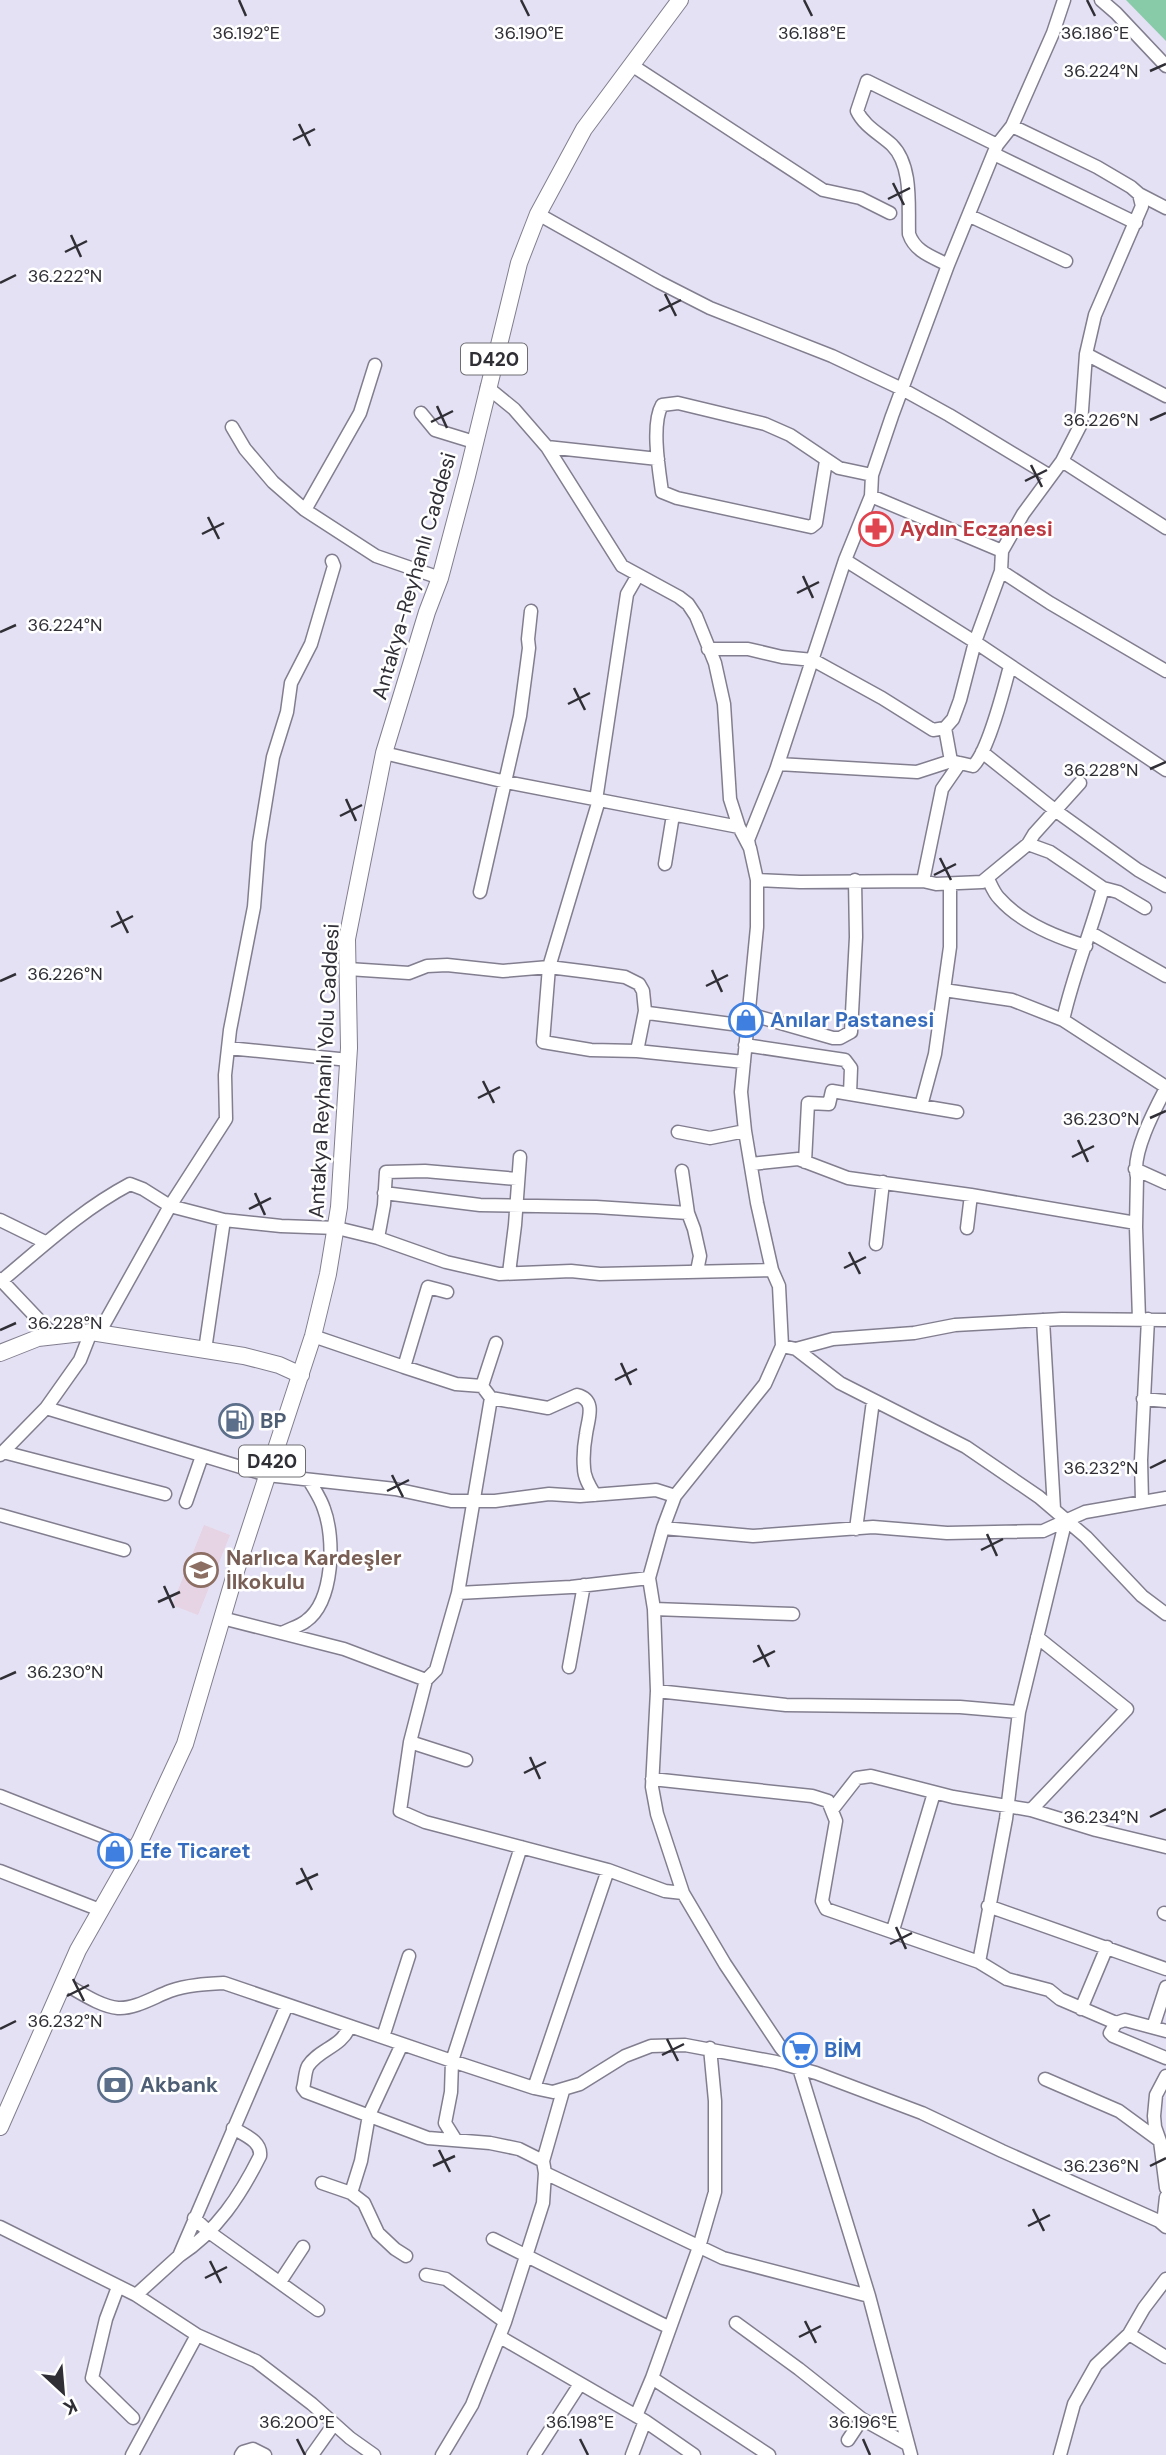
<svg xmlns="http://www.w3.org/2000/svg" width="1166" height="2455" font-family="'DM Sans',sans-serif">
  <style>
    .education { fill: #e6d3e3 }
    .green { fill: #87cba9 }
    .lines { fill: none; stroke-linecap: round; stroke-linejoin: round }
    .minor-casing { stroke: #827e8f; stroke-width: 15 }
    .major-casing { stroke: #827e8f; stroke-width: 18 }
    .minor { stroke: #fff; stroke-width: 12 }
    .major { stroke: #fff; stroke-width: 16 }
    .ticks { fill: none; stroke: #312f36; stroke-width: 2.5 }
    .labels { text-anchor: middle; stroke-width: 5; stroke-linejoin: round; paint-order: stroke }
    .shield { fill: #fff; stroke: #6f6d72; stroke-width: 2 }
    .shield-label { font-size: 19px; font-weight: bold; fill: #312f36 }
    .health-label { font-size: 21px; font-weight: bold; fill: #be3a42; stroke: #fff; text-anchor: start }
    .street-label { font-size: 21px; fill: #312f36; stroke: #fff }
    .shop-label { font-size: 21px; font-weight: bold; fill: #366cbe; stroke: #fff; text-anchor: start }
    .service-label { font-size: 21px; font-weight: bold; fill: #4e5e75; stroke: #fff; text-anchor: start }
    .education-label { font-size: 21px; font-weight: bold; fill: #785e54; stroke: #fff; text-anchor: start }
    .ticks-label { font-size: 18px; text-anchor: middle; fill: #312f36; stroke: #fff; stroke-width: 5; stroke-linejoin: round; paint-order: stroke }
  </style>
  <rect width="100%" height="100%" fill="#e5e1f4"/>
  <path class="education" d="M204,1525L230,1535L198,1615L172,1605Z"/>
  <path class="green" d="M1126,0H1166V41Z"/>
  <g class="lines">
    <g class="minor-casing">
      <path id="minor" d="M1101,0L1116,13L1166,66
        M633,66L823,190L860,198L890,213
        M994,154L1136,223
        M1139,194L1166,208
        M538,214L659,282L710,308L832,356L902,389L949,415L1050,476
        M970,216L1066,261
        M948,265C933,257 915,252 909,234C908,207 913,166 892,145C880,134 864,126 857,111L867,81L997,145
        M1086,354L1166,396
        M487,387L514,409L547,447L622,566L679,597L688,604L696,616L715,663L724,704L730,799L739,827L750,848L757,880V927L741,1092L745,1131L757,1203L772,1270L779,1286L782,1346L765,1384L675,1496L663,1528L649,1578L654,1609L657,1691L652,1787L657,1814L683,1893L725,1964L781,2048L799,2068L869,2296L911,2455
        M421,413L435,430L474,442
        M232,427L245,449L273,482L305,510L376,556L440,578
        M547,447L658,459
        M826,461L816,523L811,527L677,498L662,492C659,470 651,424 662,405L678,403L765,424L790,435L839,468L872,475
        M1062,461L1166,528
        M871,496L1002,551
        M305,510L360,413L375,365
        M845,560L975,642L1166,770
        M1001,571L1050,603L1166,671
        M708,649H748L782,657L813,660L882,698L933,730L945,728L953,719L960,700L975,642L1001,571L1002,551L1023,514L1062,461L1081,424L1086,354L1095,315L1142,206L1139,194L1131,187L1097,167L1012,126
        M945,728L951,761L959,763
        M982,752L1056,811L1138,870L1166,886
        M384,753L506,782L739,827
        M778,764L917,772L951,761
        M596,800L627,594L638,575
        M599,800L549,967L543,1042L591,1050L637,1051L744,1062
        M1028,844L1034,834L1080,783
        M749,845L748,840L776,770L845,560L871,496L872,475L892,416L948,265L997,145L1012,126L1053,33L1064,0
        M665,864L673,815
        M988,879C991,885 994,893 999,898C1020,922 1056,937 1086,946
        M757,880L800,882L923,881L936,884L982,882L1028,844L1050,852L1103,888C1091,932 1073,975 1063,1020
        M923,881L942,789L960,763L973,766C988,752 1004,689 1010,666
        M1103,888L1118,892L1145,908
        M480,892L520,716L529,648L528,639L531,611
        M1091,933L1166,976
        M348,969L409,973L427,966L447,965L503,971L549,967L589,972L625,977L639,984L643,991L645,1011L648,1013L747,1026
        M944,990L1012,1000L1063,1020L1166,1087
        M749,1014L833,1038H840L851,1032L856,937L855,880
        M745,1045L845,1060L851,1068L850,1094
        M228,1048L349,1060
        M637,1051L645,1011
        M921,1106L935,1054L950,947V884
        M678,1132L710,1138L745,1131
        M805,1162L808,1103L829,1104L832,1091L957,1112
        M751,1164L798,1159L848,1178L971,1195L1136,1223
        M1135,1169L1166,1183
        M682,1171L688,1213L694,1229L700,1256L697,1271
        M384,1193L480,1205L596,1207L688,1213
        M0,1220L45,1242
        M967,1228L971,1195
        M378,1238L384,1205L386,1172L425,1171L517,1179
        M876,1244L883,1182
        M509,1273L515,1225L520,1157
        M0,1279L55,1337
        M0,1282C42,1247 81,1210 130,1184L143,1189L170,1206L224,1220L281,1226L337,1228L378,1238L446,1262L499,1274L571,1271L600,1274L772,1270
        M447,1292L428,1287L404,1367L456,1384L482,1386
        M1139,1319L1136,1227L1137,1177C1131,1154 1155,1109 1166,1088
        M1043,1320L1054,1509
        M99,1333L170,1206L226,1119L225,1075L230,1030L254,907L259,843L273,757L287,712L291,683L311,644L334,566L332,561
        M313,1336L404,1367
        M496,1343L482,1386L491,1398L548,1408L577,1395C597,1400 588,1419 586,1434C584,1445 583,1457 584,1468C584,1478 590,1487 595,1495
        M782,1346L796,1349L840,1383L966,1447L1039,1497L1086,1537L1142,1596L1166,1614
        M796,1349L833,1339L914,1333L955,1325L1062,1319L1166,1320
        M205,1350L224,1220
        M1143,1399L1166,1401
        M46,1408L267,1475L395,1489L451,1501H495L549,1494L580,1496L656,1490L675,1496
        M3,1452L165,1494
        M0,1455L46,1408L80,1360L91,1332
        M1142,1501L1141,1460L1148,1319
        M186,1502L202,1456
        M0,1515L124,1550
        M1066,1519L1019,1712L1006,1819L979,1962L1007,1979L1049,1990L1060,1999L1116,2023L1125,2020L1166,2031
        M663,1528L753,1536L873,1527L947,1533L1043,1531L1085,1512L1166,1498
        M856,1529L873,1401
        M649,1578L571,1587L458,1593L436,1670L426,1680L410,1742L400,1811L425,1822L608,1870L665,1891L683,1893
        M458,1593L491,1398
        M654,1609L793,1614
        M222,1618L344,1649L426,1680
        M282,1633C289,1629 300,1626 306,1621C334,1601 335,1538 324,1509C321,1499 314,1489 309,1480
        M569,1667L584,1585
        M657,1691L786,1705L960,1707L1019,1712
        M410,1742L466,1760
        M652,1779L812,1796L828,1801L836,1821L822,1901L826,1909L979,1962
        M0,1796L135,1849
        M832,1810L857,1778L871,1776L953,1797L1031,1810L1096,1830L1166,1847
        M1031,1810L1127,1709L1037,1637
        M0,1871L100,1910
        M988,1906L1166,1969
        M1164,1913L1166,1914
        M893,1930L934,1793
        M63,1983C80,1992 99,2006 118,2008C135,2009 154,1997 170,1991C187,1985 206,1984 224,1983L452,2061L534,2088L553,2092L580,2084L625,2056L651,2046L685,2045L776,2062L816,2073L922,2113L1002,2151L1159,2221L1166,2227
        M287,2005L179,2256L136,2295L197,2335L256,2361L312,2404L350,2438L374,2455
        M1081,2009L1107,1947
        M1116,2023L1110,2033L1113,2036L1166,2058
        M350,2026C341,2048 320,2048 308,2066C305,2071 305,2081 303,2088L306,2092L428,2138L490,2143L519,2149L543,2161
        M1153,2027L1166,1987
        M383,2037L409,1956
        M710,2048L715,2101V2192L699,2247L652,2378L769,2455
        M1166,2076L1156,2095L1154,2116L1155,2127L1160,2141L1166,2188
        M1045,2079L1119,2111L1160,2141
        M534,2088L608,1870
        M455,2139L445,2123L451,2092L452,2061L521,1847
        M545,2173L723,2258L869,2296
        M322,2183L351,2193L364,2203L378,2233L395,2249L406,2256
        M351,2193L361,2161L369,2115L402,2044
        M194,2218L209,2232L318,2310
        M1163,2224L1166,2197
        M0,2227L136,2295
        M493,2239L670,2328
        M179,2256C217,2231 240,2196 260,2156C262,2141 244,2135 233,2128
        M426,2275L446,2279L505,2322
        M280,2282L303,2247
        M118,2287L106,2319L92,2378L133,2418
        M736,2323L799,2369L862,2419L907,2444
        M1129,2334L1166,2357
        M500,2337L645,2421L632,2455
        M636,2416L652,2378
        M645,2421L694,2455
        M848,2440L862,2419
        M132,2455L197,2335
        M241,2455L243,2452L253,2449L265,2455
        M312,2455L334,2424
        M442,2455L472,2405L505,2322L543,2203L545,2173L543,2161L563,2091
        M534,2455L580,2384
        M1060,2455L1074,2404L1096,2365L1129,2334L1144,2308L1166,2279"/>
    </g>
    <g class="major-casing">
      <path id="major" d="M0,1353L38,1338L91,1332L244,1356L279,1365L301,1375
        M0,2127L78,1950L140,1841L185,1744L236,1571L313,1336L328,1274L339,1207L349,1048L347,939L384,753L427,612L440,578L467,476L519,263L538,214L584,129L680,0"/>
    </g>
    <use href="#minor" class="minor"/>
    <use href="#major" class="major"/>
  </g>
  <path class="ticks" d="M239,0L246,16M521,0L529,16M804,0L812,16M1087,0L1095,16M1150,71L1166,64M299,124L310,146M293,140L315,129M893,183L904,205M888,199L910,188M71,235L81,257M65,252L87,241M0,283L16,275M665,294L676,316M659,311L681,300M437,406L447,428M1150,420L1166,413M431,422L453,411M1031,465L1042,487M1025,481L1047,470M208,517L219,539M202,534L224,523M803,576L813,598M797,593L819,582M0,632L16,625M574,688L585,710M568,704L590,693M1150,769L1166,762M346,799L356,821M340,816L362,805M940,858L951,880M934,875L956,864M117,911L128,933M111,927L133,916M712,970L722,992M0,981L16,974M706,986L728,975M483,1081L494,1103M478,1098L500,1087M1150,1118L1166,1111M1078,1140L1088,1162M1072,1157L1094,1146M255,1193L265,1215M249,1209L271,1198M849,1252L860,1274M844,1268L866,1257M0,1330L16,1323M621,1363L631,1385M615,1380L637,1369M1150,1468L1166,1460M392,1475L403,1497M387,1491L409,1480M987,1534L997,1556M981,1550L1003,1539M164,1586L174,1608M158,1602L180,1592M758,1645L769,1667M753,1662L775,1651M0,1679L16,1672M530,1757L540,1779M524,1773L546,1762M1150,1817L1166,1809M301,1868L312,1890M296,1884L318,1874M896,1927L906,1949M890,1944L912,1933M73,1979L84,2001M67,1996L89,1985M0,2029L16,2021M667,2039L678,2061M662,2055L684,2044M439,2150L450,2172M433,2166L455,2156M1150,2166L1166,2158M1033,2209L1044,2231M1028,2226L1050,2215M210,2261L221,2283M205,2278L227,2267M805,2321L816,2343M799,2337L821,2326M297,2439L305,2455M580,2439L588,2455M863,2439L870,2455"/>
  <defs>
    <g id="pharmacy-ring" transform="scale(1.75)"><circle r="9.5" fill="#fff" stroke="#e0444e" stroke-width="1.5"/><path d="M-2-6h4v4h4v4h-4v4h-4v-4h-4v-4h4Z" fill="#e0444e"/></g>
    <g id="shop-ring" transform="scale(1.75)"><circle r="9.5" fill="#fff" stroke="#3f7fe0" stroke-width="1.5"/><path d="M-5-2.5h2.3a2.7 3.5 0 0 1 5.4 0H5L5.5 6h-11ZM-1.5-2.5h3a1.5 2.3 0 0 0-3 0Z" fill="#3f7fe0"/></g>
    <g id="fuel-ring" transform="scale(1.75)"><circle r="9.5" fill="#fff" stroke="#5c6f8a" stroke-width="1.5"/><path d="M-5.5-6h7V0h2V4h1.3V-2.5L3-4.5l.8-.8L6-3V5H2.5V1h-1V6h-7ZM-4.2-4.7v3.2H.2V-4.7Z" fill="#5c6f8a"/></g>
    <g id="school-ring" transform="scale(1.75)"><circle r="9.5" fill="#fff" stroke="#8d6e63" stroke-width="1.5"/><path d="M0-5L7-2L0 1L-7-2ZM-4 1L0 2.5L4 1V4Q0 6-4 4Z" fill="#8d6e63"/></g>
    <g id="supermarket-ring" transform="scale(1.75)"><circle r="9.5" fill="#fff" stroke="#3f7fe0" stroke-width="1.5"/><path d="M-6-5.5h2.5l.6 2H6L4.5 2H-2.5L-4.4-4H-6ZM-1.5 3.2a1.3 1.3 0 1 0 .1 0ZM3 3.2a1.3 1.3 0 1 0 .1 0Z" fill="#3f7fe0"/></g>
    <g id="bank-ring" transform="scale(1.75)"><circle r="9.5" fill="#fff" stroke="#5c6f8a" stroke-width="1.5"/><path d="M-6-4H6V4H-6ZM0-2.3a2.3 2.3 0 1 0 0 4.6a2.3 2.3 0 1 0 0-4.6Z" fill="#5c6f8a"/></g>
  </defs>
  <g fill-rule="evenodd">
    <use href="#pharmacy-ring" x="876" y="529"/>
    <use href="#shop-ring" x="746" y="1020"/>
    <use href="#fuel-ring" x="236" y="1421"/>
    <use href="#school-ring" x="201" y="1570"/>
    <use href="#shop-ring" x="115" y="1851"/>
    <use href="#supermarket-ring" x="800" y="2050"/>
    <use href="#bank-ring" x="115" y="2085"/>
  </g>
  <g class="labels">
    <g class="shield">
      <rect x="461" y="343.5" width="66" height="31" rx="5"/>
      <rect x="239" y="1445.5" width="66" height="31" rx="5"/>
    </g>
    <g class="shield-label">
      <text x="494" y="366">D420</text>
      <text x="272" y="1468">D420</text>
    </g>
    <g class="health-label">
      <text x="900" y="536">Aydın Eczanesi</text>
    </g>
    <g class="street-label">
      <text transform="translate(414 576) rotate(-74)" y="7">Antakya-Reyhanlı Caddesi</text>
      <text transform="translate(324 1071) rotate(-87)" y="7">Antakya Reyhanlı Yolu Caddesi</text>
    </g>
    <g class="shop-label">
      <text x="770" y="1027">Anılar Pastanesi</text>
      <text x="140" y="1858">Efe Ticaret</text>
      <text x="824" y="2057">BİM</text>
    </g>
    <g class="service-label">
      <text x="260" y="1428">BP</text>
      <text x="140" y="2092">Akbank</text>
    </g>
    <g class="education-label">
      <text x="226" y="1565">Narlıca Kardeşler<tspan x="226" dy="24">İlkokulu</tspan></text>
    </g>
  </g>
  <g class="ticks-label">
    <text x="246" y="39">36.192°E</text>
    <text x="812" y="39">36.188°E</text>
    <text x="529" y="39">36.190°E</text>
    <text x="1095" y="39">36.186°E</text>
    <text x="1101" y="77">36.224°N</text>
    <text x="65" y="282">36.222°N</text>
    <text x="1101" y="426">36.226°N</text>
    <text x="65" y="631">36.224°N</text>
    <text x="1101" y="776">36.228°N</text>
    <text x="65" y="980">36.226°N</text>
    <text x="1101" y="1125">36.230°N</text>
    <text x="65" y="1329">36.228°N</text>
    <text x="1101" y="1474">36.232°N</text>
    <text x="65" y="1678">36.230°N</text>
    <text x="1101" y="1823">36.234°N</text>
    <text x="65" y="2027">36.232°N</text>
    <text x="1101" y="2172">36.236°N</text>
    <text x="297" y="2428">36.200°E</text>
    <text x="580" y="2428">36.198°E</text>
    <text x="863" y="2428">36.196°E</text>
  </g>
  <g transform="translate(63 2392) rotate(154)" stroke="#ffffff" stroke-width="5" paint-order="stroke">
  <path d="M0-5L12 26L0 18L-12 26Z" fill="#312f36"/>
  <text y="-10" font-size="19" font-weight="bold" text-anchor="middle" fill="#312f36">K</text>
  </g>
</svg>
